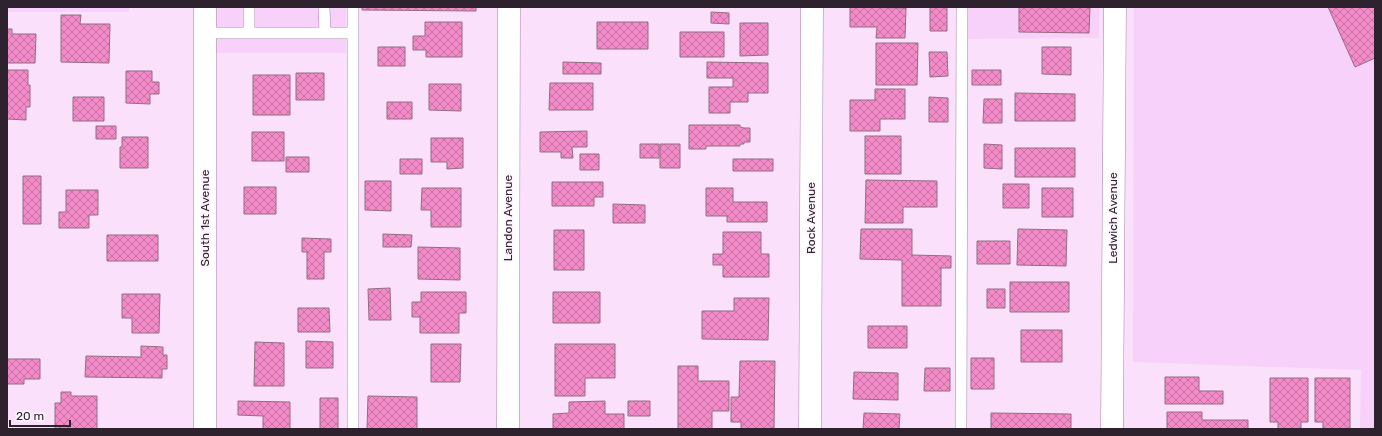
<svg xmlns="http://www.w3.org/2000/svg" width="1382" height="436" font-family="Rubik,sans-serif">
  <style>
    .built { fill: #f7d1f9 }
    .building { fill: url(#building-cross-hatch); stroke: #946d82 }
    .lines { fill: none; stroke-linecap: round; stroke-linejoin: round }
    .lane-casing { stroke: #a283a3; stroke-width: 12 }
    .street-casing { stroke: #a283a3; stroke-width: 23 }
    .lane { stroke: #fff; stroke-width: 11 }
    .street { stroke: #fff; stroke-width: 22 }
    .labels { text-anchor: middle; stroke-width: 3; stroke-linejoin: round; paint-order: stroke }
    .street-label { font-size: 12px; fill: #2e222f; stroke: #fbf4fb }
  </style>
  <defs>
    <pattern id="building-cross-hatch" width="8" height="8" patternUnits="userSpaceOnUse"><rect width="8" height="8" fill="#f38bc8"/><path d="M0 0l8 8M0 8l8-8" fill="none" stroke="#c571a3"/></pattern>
  </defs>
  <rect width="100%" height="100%" fill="#fae0fb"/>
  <path class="built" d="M7,7H129V12H7Z
    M200,7H346V53H200Z
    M966,7H1099V38L965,39Z
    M1134,7H1375V429H1360L1361,370L1133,362Z"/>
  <path class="building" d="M362,7H476V11L362,10Z
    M850,7L906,8L905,38H876L877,27H850Z
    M930,7H947V31H930Z
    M1019,7H1090L1089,33L1019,32Z
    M1328,7H1375V58L1355,67Z
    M711,12L729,13V24L711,23Z
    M61,15H81L80,24H110L109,63L61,62Z
    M425,22H462V57H426V50H413V36H425Z
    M597,22H648V49H597Z
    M740,23H768V55L740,56Z
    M7,29H12V34H36L35,63H7Z
    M680,32H724V57H680Z
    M876,43H918L917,85H876Z
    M378,47H405V66H378Z
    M1042,47H1071V75L1042,74Z
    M929,52H947L948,76L930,77Z
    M563,62L601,63V74H563Z
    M707,62L768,63V93H748V102H730V113H709V87H733V78H707Z
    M7,70H28V85H30V107H26V120L7,119Z
    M972,70H1001V85H972Z
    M126,71H152V82H159V94H150V104L126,103Z
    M296,73H324V100H296Z
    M253,75H290V115H253Z
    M550,83H593V110H549Z
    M429,84H461V111L429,110Z
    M875,89H905V119H880V131H850V100H875Z
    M1015,93L1075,94V121H1015Z
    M73,97H104V121H73Z
    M929,97L948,98V122H929Z
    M984,99H1002V123H983Z
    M387,102H412V119H387Z
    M689,125H740V127L744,128H750V142H744V144H740V146H706V149H689Z
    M96,126H116V139H96Z
    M587,131V147H572L573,158H561V152H540V132Z
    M252,132H284V161H252Z
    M865,136H901V174H865Z
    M122,137H148V168H120V147H122Z
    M431,138H463V168L447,169V162H431Z
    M640,144H659V158H640Z
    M660,144H680V168H660Z
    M984,144L1002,145V169L984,168Z
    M1015,148H1075V177H1015Z
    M580,154H599V170H580Z
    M286,157H309V172H286Z
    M400,159H422V174H400Z
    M733,159H773V171H733Z
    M23,176H41V224H23Z
    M866,180L937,181V207H903V223H865Z
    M365,181H391V211L365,210Z
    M552,182H603V197H594V206H552Z
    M1003,184H1029V208H1003Z
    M244,187H276V214H244Z
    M422,188H461V227H431V210H421Z
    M706,188H733V202H767V222H727V216H706Z
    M1042,188H1073V217H1042Z
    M66,190H98V215H89V228H59V212H66Z
    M613,204L645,205V223H613Z
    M861,229H912V255L951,256V268H941V306H902V260L860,259Z
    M1018,229L1067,230L1066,266L1017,265Z
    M554,230H584V270H554Z
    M723,232H761V254H769V277H723V265H713V254H723Z
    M383,234L412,235L411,247H383Z
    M107,235H158V261H107Z
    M302,238L331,239V252H324V279H307V252H302Z
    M977,241H1010V264H977Z
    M418,247L460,248V280L418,279Z
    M1010,282H1069V312H1010Z
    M390,288L391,320H369L368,289Z
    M987,289H1005V308H987Z
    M421,292H466V313H459V333H420V317H412V302H421Z
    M553,292H600V323H553Z
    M122,294H160L159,333H132V318H122Z
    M734,298H769L768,340L702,339V311H734Z
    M298,308H329L330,332H298Z
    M868,326H907V348H868Z
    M1021,330H1062V362H1021Z
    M306,341L333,342V368H306Z
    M255,342L284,343V386H254Z
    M431,344H461L460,382H431Z
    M555,344H615V378H585V396H555Z
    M141,346L163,347V355H167V369H162V378L85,377L86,356L141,357Z
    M971,358H994V389H971Z
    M7,359H40V379H24V384H7Z
    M740,361H775L774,429H741V422H731V397H739Z
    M678,366H698V381H729V411H712V429H678Z
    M925,368H950V391H924Z
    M854,372L898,373V400L853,399Z
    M1165,377H1199V391H1223V404H1165Z
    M1270,378H1308V422H1301V429H1278V422H1270Z
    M1315,378H1350V429H1323V422H1315Z
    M61,392H71V396H97V429H55V403H61Z
    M368,396L417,397V429H367Z
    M320,398H338V429H320Z
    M238,401L290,402V429H263V416L238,415Z
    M605,401V414H624V429H553V414L569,413V402Z
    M628,401H650V416H628Z
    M1167,412H1202V420H1248V429H1167Z
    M864,413L900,414L899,429H863Z
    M991,413L1071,414V429H991Z"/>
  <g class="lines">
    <g class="lane-casing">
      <path id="lane" d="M249,7V33
        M324,7L325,33
        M353,7V429
        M205,33H353
        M961,429L962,7"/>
    </g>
    <g class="street-casing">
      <path id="street" d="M205,7V429
        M508,429L509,7
        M810,429L812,7
        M1112,429L1115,7"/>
    </g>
    <use href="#lane" class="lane"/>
    <use href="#street" class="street"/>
  </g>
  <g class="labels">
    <g class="street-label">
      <text transform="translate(205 218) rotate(-90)" y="4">South 1st Avenue</text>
      <text transform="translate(508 218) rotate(-90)" y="4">Landon Avenue</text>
      <text transform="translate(811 218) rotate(-90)" y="4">Rock Avenue</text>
      <text transform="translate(1113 218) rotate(-90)" y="4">Ledwich Avenue</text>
    </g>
  </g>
  <rect width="1382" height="436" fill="none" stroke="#2e222f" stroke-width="16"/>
  <path d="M10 420v6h60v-6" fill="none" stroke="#2e222f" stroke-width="2"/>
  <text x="16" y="420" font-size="12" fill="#2e222f" stroke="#fbf4fb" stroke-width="3" paint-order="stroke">20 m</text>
</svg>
